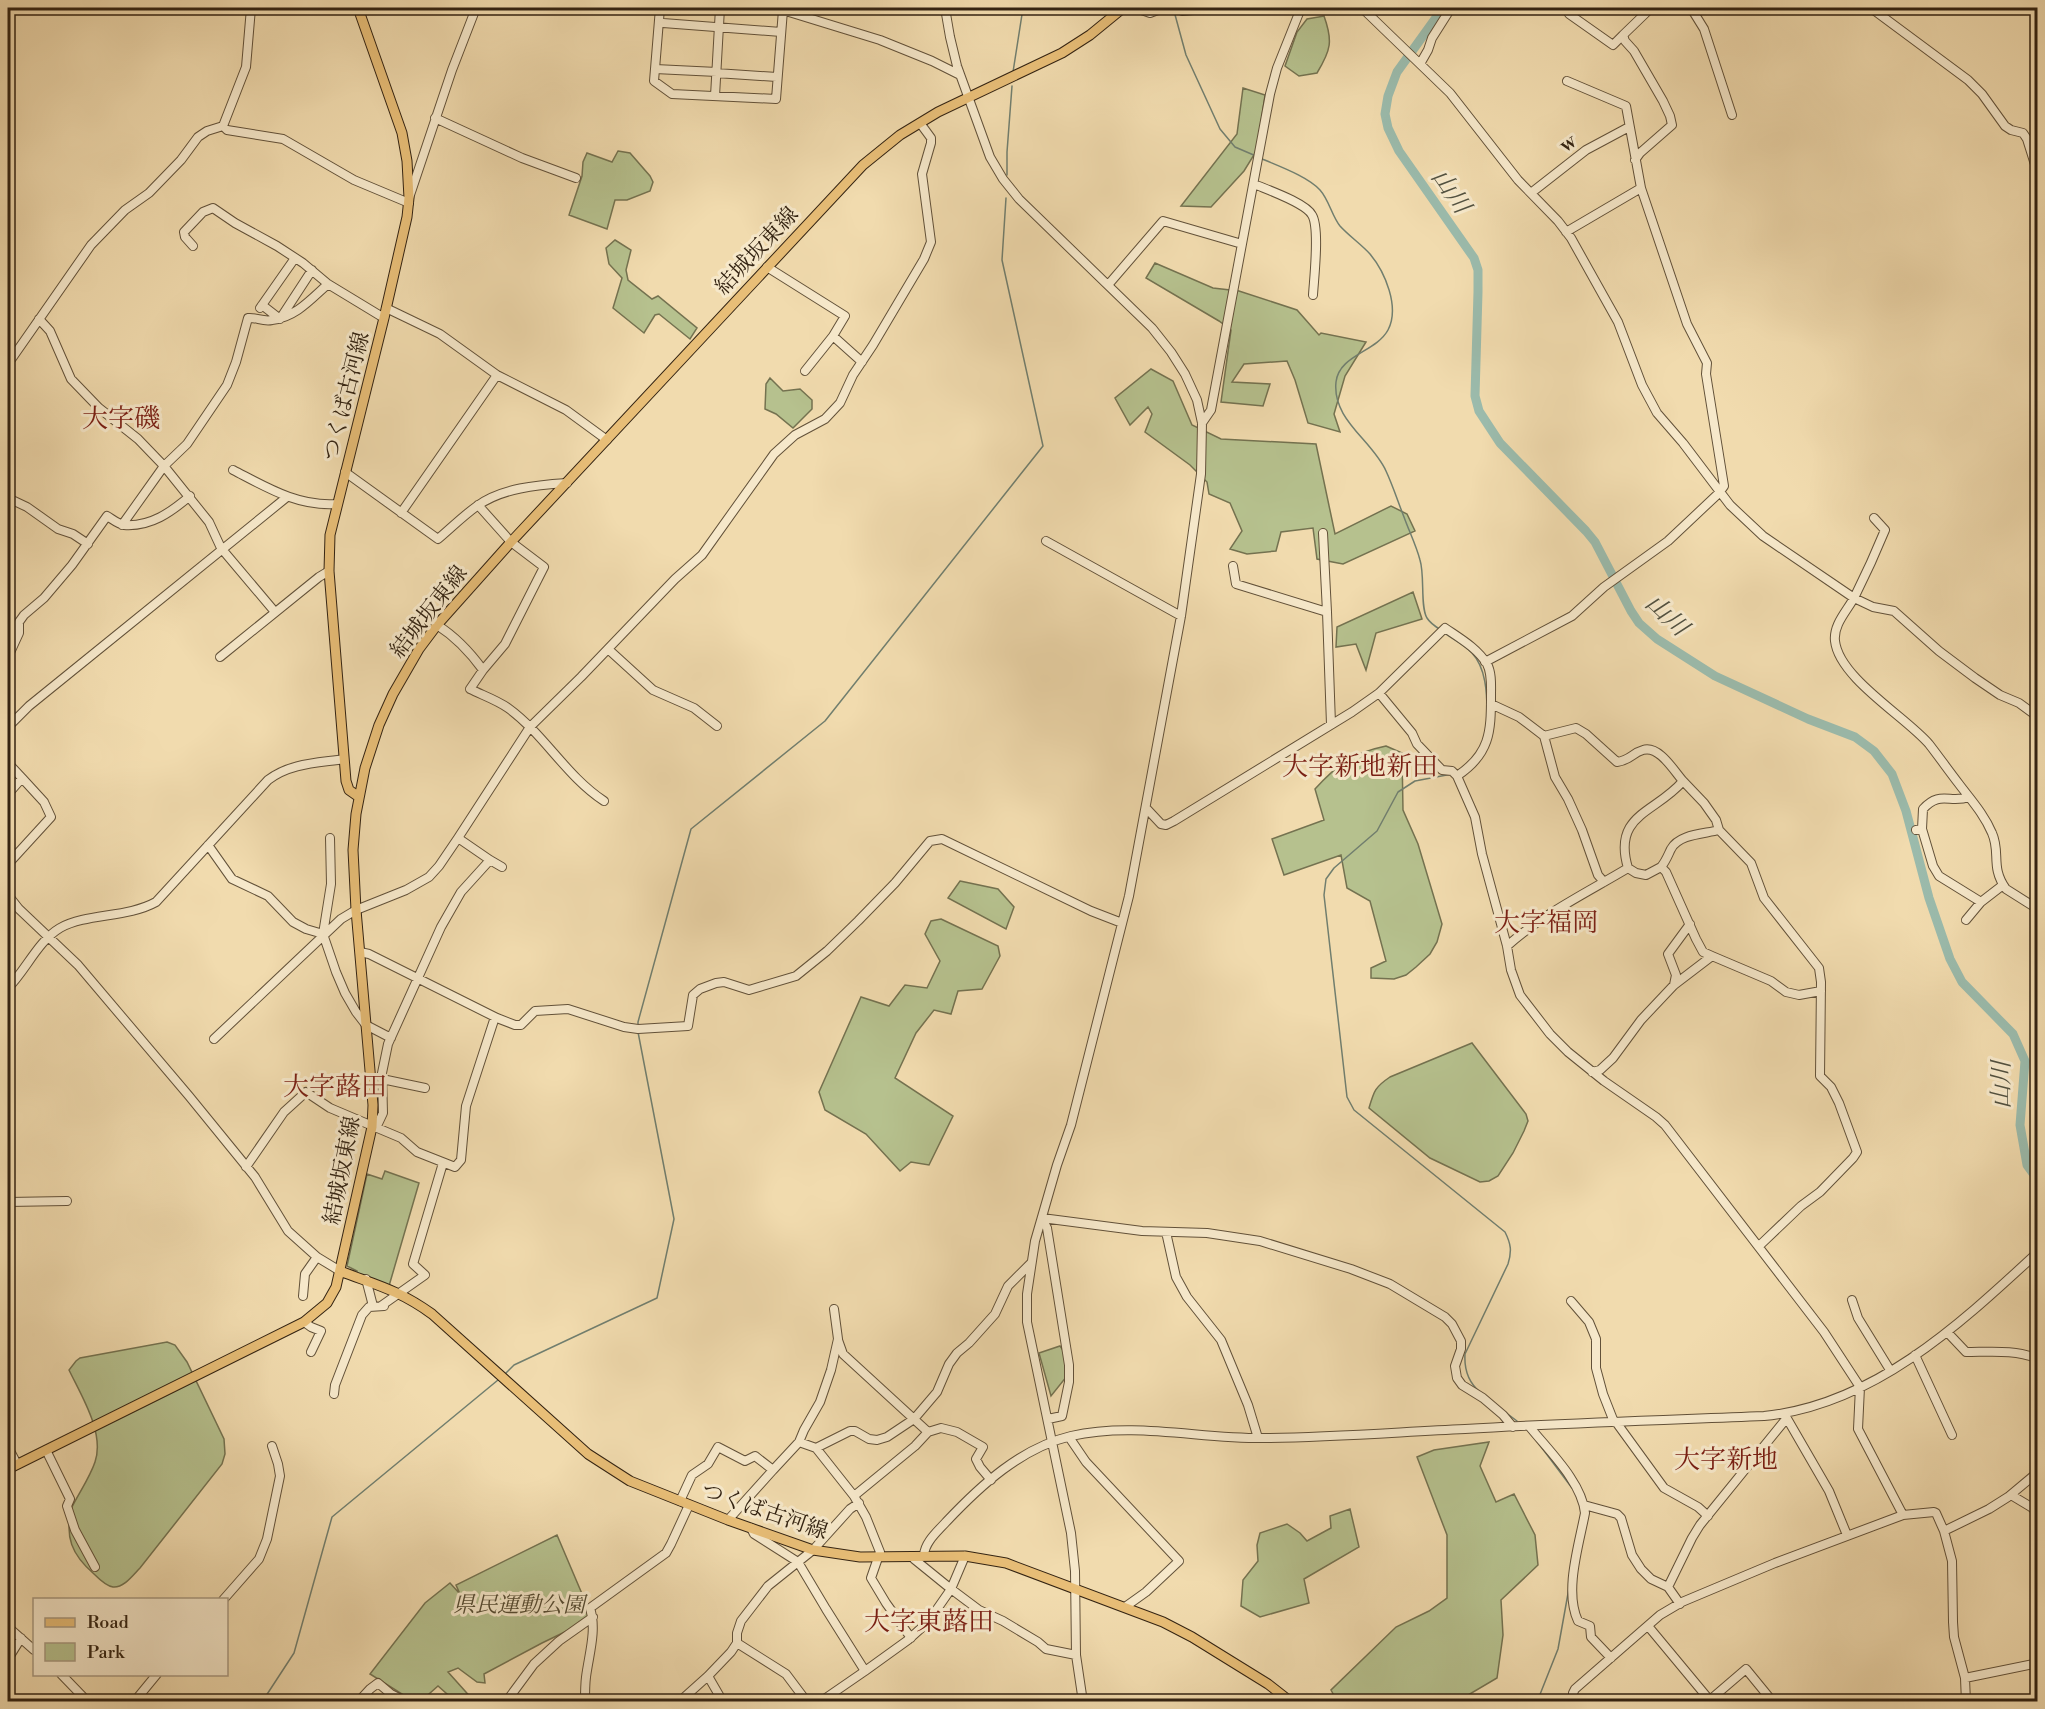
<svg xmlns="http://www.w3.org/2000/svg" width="2045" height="1709" font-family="'Libre Bodoni','Noto Serif JP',serif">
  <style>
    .green { fill: #b6c18e; stroke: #747250; stroke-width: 1.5 }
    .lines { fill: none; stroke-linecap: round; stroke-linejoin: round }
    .stream { stroke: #717e6e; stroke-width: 1.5 }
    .river { stroke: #9bbbac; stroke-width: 9 }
    .minor-casing { stroke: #625139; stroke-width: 10 }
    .major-casing { stroke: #332312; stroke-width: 11 }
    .minor { stroke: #f6e8ca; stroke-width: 8 }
    .major { stroke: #e8be77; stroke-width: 9 }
    .labels { text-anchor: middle; stroke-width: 6; stroke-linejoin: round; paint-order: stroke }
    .street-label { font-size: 22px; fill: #332312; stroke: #f6e8ca }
    .park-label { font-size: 22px; font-style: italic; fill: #544a31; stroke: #f6e8ca }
    .water-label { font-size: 24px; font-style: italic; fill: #525140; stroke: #f6e8ca }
    .quarter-label { font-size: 26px; fill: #7a1f14; stroke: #f6e8ca }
  </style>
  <rect width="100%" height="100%" fill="#f1dbae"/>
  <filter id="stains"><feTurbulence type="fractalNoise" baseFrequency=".00333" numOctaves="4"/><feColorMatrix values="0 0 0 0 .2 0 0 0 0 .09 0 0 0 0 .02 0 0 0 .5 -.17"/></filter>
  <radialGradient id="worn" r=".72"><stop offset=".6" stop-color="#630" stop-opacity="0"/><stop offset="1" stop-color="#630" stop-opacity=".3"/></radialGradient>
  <path class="green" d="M1324,16C1333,41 1331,50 1317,73L1299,76L1285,66L1297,32L1307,19Z
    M1243,88L1265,95L1257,150L1244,171L1211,207L1181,206L1237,134Z
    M618,151L630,153L650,176L653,182L650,191L627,200H615L607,229L569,215L582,176L583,162L587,153L612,162Z
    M615,240L631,250L626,270L628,280L652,299L658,296L697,328L690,339L659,314L655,315L644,333L613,308L622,278L609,264L606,248Z
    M1155,263L1213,288L1239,291L1297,310L1319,335L1321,333L1366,342L1345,376L1334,414L1340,432L1308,423L1295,380L1287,361L1244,364L1232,382L1270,384L1263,406L1221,402L1231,330L1219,321L1146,278Z
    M1151,369L1173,381L1192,425L1221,439L1316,444L1335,534L1391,506L1407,514L1415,531L1343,564L1317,559L1313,528L1281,532L1276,551L1247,554L1230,549L1242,531L1230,503L1209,494L1207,482L1190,465L1145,432L1152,414L1148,407L1130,425L1115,398Z
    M770,378L783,391L800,389L812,400V409L793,428L776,414L765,409L766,384Z
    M1413,592L1422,619L1376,633L1366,670L1356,644L1336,647L1337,627Z
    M1386,746L1402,753L1403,810L1418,844L1442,924L1437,942L1430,954L1416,967L1406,975L1394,979L1371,978V968L1386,961L1370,901L1347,888L1341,855L1284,875L1272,839L1324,820L1315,789C1337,765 1352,753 1386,746Z
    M960,881L998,889L1014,907L1006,929L948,898Z
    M941,919L998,946L1000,956L982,989L958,991L951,1014L934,1010L916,1033L895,1078L953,1116L929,1165L911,1162L900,1171L866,1134L825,1110L819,1092L861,997L889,1006L905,985L927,988L940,961L925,934L931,921Z
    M1472,1043L1526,1114L1528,1121L1524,1131L1513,1153L1498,1176L1489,1181L1480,1182L1430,1158L1369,1108C1374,1091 1375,1087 1390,1077Z
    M385,1171L419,1183L389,1286L357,1273V1271L347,1266L367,1174L382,1179Z
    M167,1342L175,1345L187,1362L224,1439L225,1454L222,1464L140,1568C133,1575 124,1588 113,1587C106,1586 99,1579 94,1574C72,1555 64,1537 72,1507C79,1493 90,1477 95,1462C105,1433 81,1395 69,1370L76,1361L80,1358Z
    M1060,1346L1065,1353L1067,1376L1051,1396L1039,1353Z
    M1489,1442L1480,1466L1496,1502L1514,1494L1535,1535L1538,1565L1501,1600L1503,1635L1497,1678L1458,1701H1337L1331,1690L1396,1627L1429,1611L1447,1598V1535L1417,1457L1434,1450Z
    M1350,1509L1359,1547L1304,1579L1309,1603L1260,1617L1241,1606L1243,1580L1258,1561L1257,1545L1260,1533L1287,1524L1300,1533L1307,1541L1331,1528L1330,1516Z
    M557,1535L591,1615L571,1629L542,1643L484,1674L485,1683L477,1682L458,1668L448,1672L474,1701H455L438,1686L421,1701H413L370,1674L425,1603L450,1583L460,1594L456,1585Z"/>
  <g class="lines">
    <path class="stream" d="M1174,11L1186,55L1220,129L1235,147L1256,156
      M1013,72L1023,8
      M1260,158C1278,166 1307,176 1320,190C1329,200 1332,216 1340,226C1349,236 1361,244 1370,254C1385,272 1400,307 1388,330C1376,352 1339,355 1336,382C1332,420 1372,440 1386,471C1393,486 1398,502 1404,517C1409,531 1416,545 1420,560C1425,576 1420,607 1427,618C1430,623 1436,627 1441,630
      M1007,175V152L1012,86
      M1444,633C1453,639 1464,645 1472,653C1486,668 1487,693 1487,713
      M1452,774L1415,781L1398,792L1377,831L1334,868L1326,879L1324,895L1347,1097L1354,1110L1505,1232C1511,1244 1512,1251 1508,1264L1465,1354C1464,1370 1468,1382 1480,1392
      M638,1027V1022L691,829L825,721L1043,446L1002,260L1006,198
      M506,1373L514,1365L657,1298L674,1219L638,1032
      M1505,1412L1517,1421
      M1539,1444L1572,1488
      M262,1702L294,1653L332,1517L498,1380
      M1537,1702L1558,1649L1569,1588"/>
    <path class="river" d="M1443,8L1397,72L1388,96L1385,114L1388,128L1399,151L1474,258L1478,270V292L1475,396L1479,411L1500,443L1586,531L1595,542L1631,611L1639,623L1657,639L1715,676L1808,719L1855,737L1874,751L1892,774L1906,811L1929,898L1950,959L1962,982L2013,1034L2025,1061L2020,1125L2027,1165L2038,1180"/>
    <g class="minor-casing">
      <path id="minor" d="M660,8L654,81L672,94L776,99L783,10
        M776,8L880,40L932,61L960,75
        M945,8L950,37L957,66L990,157L1003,179L1019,199L1152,328L1171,352L1185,374L1197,400L1202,423L1201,474L1181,616L1129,896L1071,1125L1057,1165L1035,1241L1027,1294V1322L1071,1533L1075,1571L1076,1655L1083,1702
        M1136,8L1150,13L1163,8
        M1179,8L1182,11L1217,8
        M1362,8L1450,93L1518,180L1558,221L1571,238L1618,322L1642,385L1657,413L1683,443L1730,505L1763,536L1854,598L1873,607L1894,611L1939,651L1975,678L2000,695L2019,703L2038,717
        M1691,8L1704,29L1732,115
        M1871,8L1968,80L1982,94L2005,126L2011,130L2023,133L2027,139L2038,174
        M1569,14L1613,45L1623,35
        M663,23L781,32
        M1420,64L1428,50L1432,38L1451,8
        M655,69L717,72
        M716,73L777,77
        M715,96L720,8
        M435,118L522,158L576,178
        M223,126L227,130L283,139L354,180L409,203
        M1635,160L1640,153L1672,125L1670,116L1663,101L1634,51L1625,41L1623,35L1651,8
        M1254,184C1268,190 1306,203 1312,215C1320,228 1314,278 1313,295
        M1531,193L1586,150L1629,127
        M409,198L452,70L476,8
        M2038,202L2036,214L2038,226
        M1566,232L1641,188L1626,106L1567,81
        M193,246L185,237L184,232L203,212L213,208L235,223L277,246L303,263L328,284L384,318
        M767,267L845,316L833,336L805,371
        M1108,285L1163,221L1242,244
        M262,305L280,319L312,270
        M260,308L295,258
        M386,308L440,334L497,375L566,410L607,440
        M39,319L50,331L71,379L99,408L138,439L164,466L209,522L221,548L275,612
        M833,336L862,362
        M8,364L91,245L125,210L149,193L181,160L198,137L207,131L223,126L246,67L251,8
        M1202,423L1211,410L1270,94L1277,68L1301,8
        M233,470C266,487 298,507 337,504
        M345,472L438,539C451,528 463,516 477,506C502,488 537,485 567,483
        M8,498L27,507L58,529L73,534L88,544
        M401,513L497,375
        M1874,518L1885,530C1876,552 1866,574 1855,596C1848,610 1833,624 1835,641C1839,678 1906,717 1929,744C1939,757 1949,771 1959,784C1971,800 1984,814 1992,833C2001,853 1990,867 2006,889L2033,906L2038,911
        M122,525L164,466L187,444L227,385L236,362L248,318C256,317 263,322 272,320C296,317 311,299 328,284
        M1323,533L1327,612L1331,724
        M1046,541L1181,616
        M1233,566L1236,584L1327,612
        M437,625C456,637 470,652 483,670L505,644L544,567L511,542L478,505
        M608,649L653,690L694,708L717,726
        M8,657L19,633V622L24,615L44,598L72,565L107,516C112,519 118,524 124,525C151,527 171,512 190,496
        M220,657L319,577L329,571
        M1485,662L1572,616L1604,587L1668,541L1719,493L1724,486L1706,374L1707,363L1687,324L1641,188
        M483,670L470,689C482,695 497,700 508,708C544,734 566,776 604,801
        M1379,693L1412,733L1417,744L1442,770L1452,771L1457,776L1475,817L1482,854L1507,946L1511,970L1520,995L1550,1034L1568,1052L1604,1081L1656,1117L1665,1125L1824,1332L1860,1387L1858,1429L1903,1515
        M1491,704L1519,717L1544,736L1555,777L1568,799L1582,830L1598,875L1604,882
        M8,727L29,706L287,497
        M1544,736L1576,728L1586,734L1617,762C1631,760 1632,753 1643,750C1659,745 1674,771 1683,781C1656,813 1612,814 1628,868L1636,873L1646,875L1661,867L1666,872L1696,939L1703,952L1712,956
        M8,763L22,778L8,794
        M1683,781L1704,803L1716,820L1719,830L1751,863L1764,898L1819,968L1821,982L1820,1076L1831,1087L1839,1103L1857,1152L1853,1158L1820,1192L1801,1206L1759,1246
        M1146,808L1161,824L1166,825L1174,821L1352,712L1379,693L1445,628C1461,639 1477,648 1487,664C1492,673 1491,686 1491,696C1491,732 1490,754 1457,776
        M1922,829L1933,866L1939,876L1981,902
        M1916,830L1922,829L1923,809C1940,790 1950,804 1969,797
        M330,838L331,884L323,934L336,972L345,993L356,1012L366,1025L391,1038
        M458,838L490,860L502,867
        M208,845L232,879L268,896L293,922L306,929L323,934
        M8,864L51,817L44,802L22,778
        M1661,867C1666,861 1668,855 1671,849C1679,834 1704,834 1719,830
        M8,895L19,909L78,965L189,1096L255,1177L288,1231L317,1257L340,1271
        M1966,920L1981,902L2003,885
        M1507,946C1541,915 1588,892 1628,868
        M360,952L369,954L497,1018L515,1025H521L535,1011L568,1009L624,1027L638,1029L688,1026L693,995L700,989L716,983L724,982L749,990L796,976L827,951L858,921L895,883L930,841L942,839L1091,911L1122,923
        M1674,985L1676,975L1668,954L1690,924
        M8,988C26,970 38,941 60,928C87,913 127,918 156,902L268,780C290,763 318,763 344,759
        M214,1039L341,919L356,910L406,890L429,877L439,866L458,838L530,727L581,677L675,579L702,555L774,454L795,435L825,419L840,403L853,375L873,345L924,259L931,242L922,174L931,143V138L920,123
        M1592,1072L1600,1070L1613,1058L1641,1020L1674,985L1712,956L1771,981L1786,992L1799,995L1821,991
        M382,1079L425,1088
        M376,1128L383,1113L382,1073L388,1044L441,927L461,892L490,860
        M246,1167L284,1112L306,1092L330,1108L401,1138L417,1152L455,1167L461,1160L466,1106L495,1017
        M8,1202L67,1201
        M1042,1218L1142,1231L1207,1233L1260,1241L1351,1269L1390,1284L1445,1317L1452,1324L1461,1341V1349L1455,1366L1457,1378L1462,1385L1483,1398L1503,1415L1513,1427
        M1042,1218L1047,1228L1069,1365V1382L1062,1416L1048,1419
        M1166,1232L1176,1277L1187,1297L1221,1340L1248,1405L1258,1438
        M366,1279L373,1306
        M303,1296L305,1274L317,1257
        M1852,1300L1858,1318L1890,1370
        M1571,1301L1589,1322L1596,1339V1368L1603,1394L1614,1422
        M381,1306L425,1275L413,1264L443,1163
        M304,1322L311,1327L321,1331L311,1352
        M1948,1333L1966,1352C1989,1352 2016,1349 2038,1359
        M838,1340L843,1354L928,1432
        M1915,1355L1952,1435
        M334,1394L335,1385L362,1315L369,1307L384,1306
        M1785,1415L1829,1491L1847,1535
        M1616,1422L1664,1488L1698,1507L1708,1516
        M1529,1426C1548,1450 1582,1482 1585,1513C1579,1545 1564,1591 1578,1621L1590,1626L1591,1637L1611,1658
        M1069,1437L1086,1462L1179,1561L1146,1592L1125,1607
        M799,1442L816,1448L850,1431H855L869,1439L877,1440L887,1437L914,1419L937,1392L949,1364L957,1353L969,1343L995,1314L1008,1286L1031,1263
        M8,1447L17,1464
        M816,1448L854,1496L866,1517L880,1552L871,1578L886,1603L911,1638
        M46,1450L70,1499L67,1506L75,1530L95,1567
        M773,1470L799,1442L804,1430L820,1402L831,1370L838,1339L834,1309
        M2011,1495L2031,1507L2038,1513
        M854,1496L915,1446L928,1432L941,1428L957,1432L983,1447L976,1459L980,1467L991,1480
        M680,1501L692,1475L708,1464L718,1447L745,1461L755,1456L773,1470L728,1520
        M1584,1505L1617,1514L1621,1518L1632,1555L1641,1569L1651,1579L1668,1587L1680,1604
        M751,1528L754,1534L798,1562L826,1609L865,1671L908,1640L928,1622L951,1589L914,1559L913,1556
        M1944,1531L1989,1509L2008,1497L2038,1472
        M924,1555C925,1542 937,1532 946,1522C981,1485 1021,1448 1071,1436C1136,1421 1204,1440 1270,1438C1335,1437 1400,1432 1465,1429C1565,1423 1665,1420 1764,1416C1874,1405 1960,1324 2038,1252
        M965,1556L951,1589L979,1610L1003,1621L1038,1642L1046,1649L1076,1655
        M1668,1587L1692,1538L1700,1525L1786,1419
        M223,1600L259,1559L267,1539L280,1476L278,1464L272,1446
        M1648,1626L1707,1697L1711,1699L1746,1669L1773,1702
        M8,1627L34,1650
        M737,1643L786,1674L807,1702
        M8,1659L21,1638
        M61,1674L88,1702
        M708,1676L723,1702
        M1965,1678L2038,1663
        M134,1702L157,1674
        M358,1702L370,1689L378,1683L391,1694L407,1702
        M506,1702L534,1664L559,1641L593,1617
        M585,1702C585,1693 585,1685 586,1677C589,1654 597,1630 590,1608L666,1553L671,1544L689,1505
        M679,1702L708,1676L731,1652L737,1643V1633L741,1621L768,1586L813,1550L850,1509L859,1503
        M820,1702L865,1671
        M1574,1702L1573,1693L1575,1689L1660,1615L1682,1602L1775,1563L1903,1515L1934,1512L1936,1513L1944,1531L1952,1561L1953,1622L1954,1637L1965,1678L1966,1702"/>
    </g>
    <g class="major-casing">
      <path id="major" d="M358,8L402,133L407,161L409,198L407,217L384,318L330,535L329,571L346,781L349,790L359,797
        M340,1271C376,1285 399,1290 432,1314L588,1454L630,1481L728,1520L813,1550L860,1557L965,1556L1006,1563L1163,1622L1192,1637L1268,1684L1291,1702
        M8,1469L304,1322L327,1303L336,1287L372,1127L373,1105L356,910L353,850L356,814L365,768L379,725L393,694L419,649L437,625L511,542L863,165L900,135L938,112L1062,53L1090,35L1123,8"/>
    </g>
    <use href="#minor" class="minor"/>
    <use href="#major" class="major"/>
  </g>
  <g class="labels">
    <g class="street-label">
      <text transform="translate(1567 142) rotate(-36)" y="8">w</text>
      <text transform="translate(756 250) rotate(-47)" y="8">結城坂東線</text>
      <text transform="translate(345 396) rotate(-76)" y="8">つくば古河線</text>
      <text transform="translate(428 611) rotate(-52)" y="8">結城坂東線</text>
      <text transform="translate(341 1170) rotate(-79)" y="8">結城坂東線</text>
      <text transform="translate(765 1510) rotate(19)" y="8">つくば古河線</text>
    </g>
    <g class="park-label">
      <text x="519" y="1612">県民運動公園</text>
    </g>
    <g class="water-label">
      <text transform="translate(1451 191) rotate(55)" y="8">山川</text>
      <text transform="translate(1667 615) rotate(43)" y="8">山川</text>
      <text transform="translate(2001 1085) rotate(-90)" y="8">山川</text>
    </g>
    <g class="quarter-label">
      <text x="121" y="427">大字磯</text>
      <text x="1360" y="775">大字新地新田</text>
      <text x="1546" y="931">大字福岡</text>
      <text x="335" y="1095">大字蕗田</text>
      <text x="1726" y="1468">大字新地</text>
      <text x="929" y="1630">大字東蕗田</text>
    </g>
  </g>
  <rect width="2045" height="1709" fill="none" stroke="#f1dbae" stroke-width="30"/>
  <rect x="9" y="9" width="2027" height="1691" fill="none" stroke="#332312" stroke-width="3"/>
  <rect x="15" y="15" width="2015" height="1679" fill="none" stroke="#332312" stroke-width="1.5"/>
  <rect x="33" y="1598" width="195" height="78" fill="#f6e8ca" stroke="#a89980" stroke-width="1.5"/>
  <rect x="45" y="1618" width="30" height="9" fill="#e8be77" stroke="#a89980" stroke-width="1.5"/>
  <text x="87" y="1628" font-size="18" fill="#332312">Road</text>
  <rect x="45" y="1643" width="30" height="18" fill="#b6c18e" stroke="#a89980" stroke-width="1.5"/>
  <text x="87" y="1658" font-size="18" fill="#332312">Park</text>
  <rect width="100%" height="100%" filter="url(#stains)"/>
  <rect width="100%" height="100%" fill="url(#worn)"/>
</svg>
